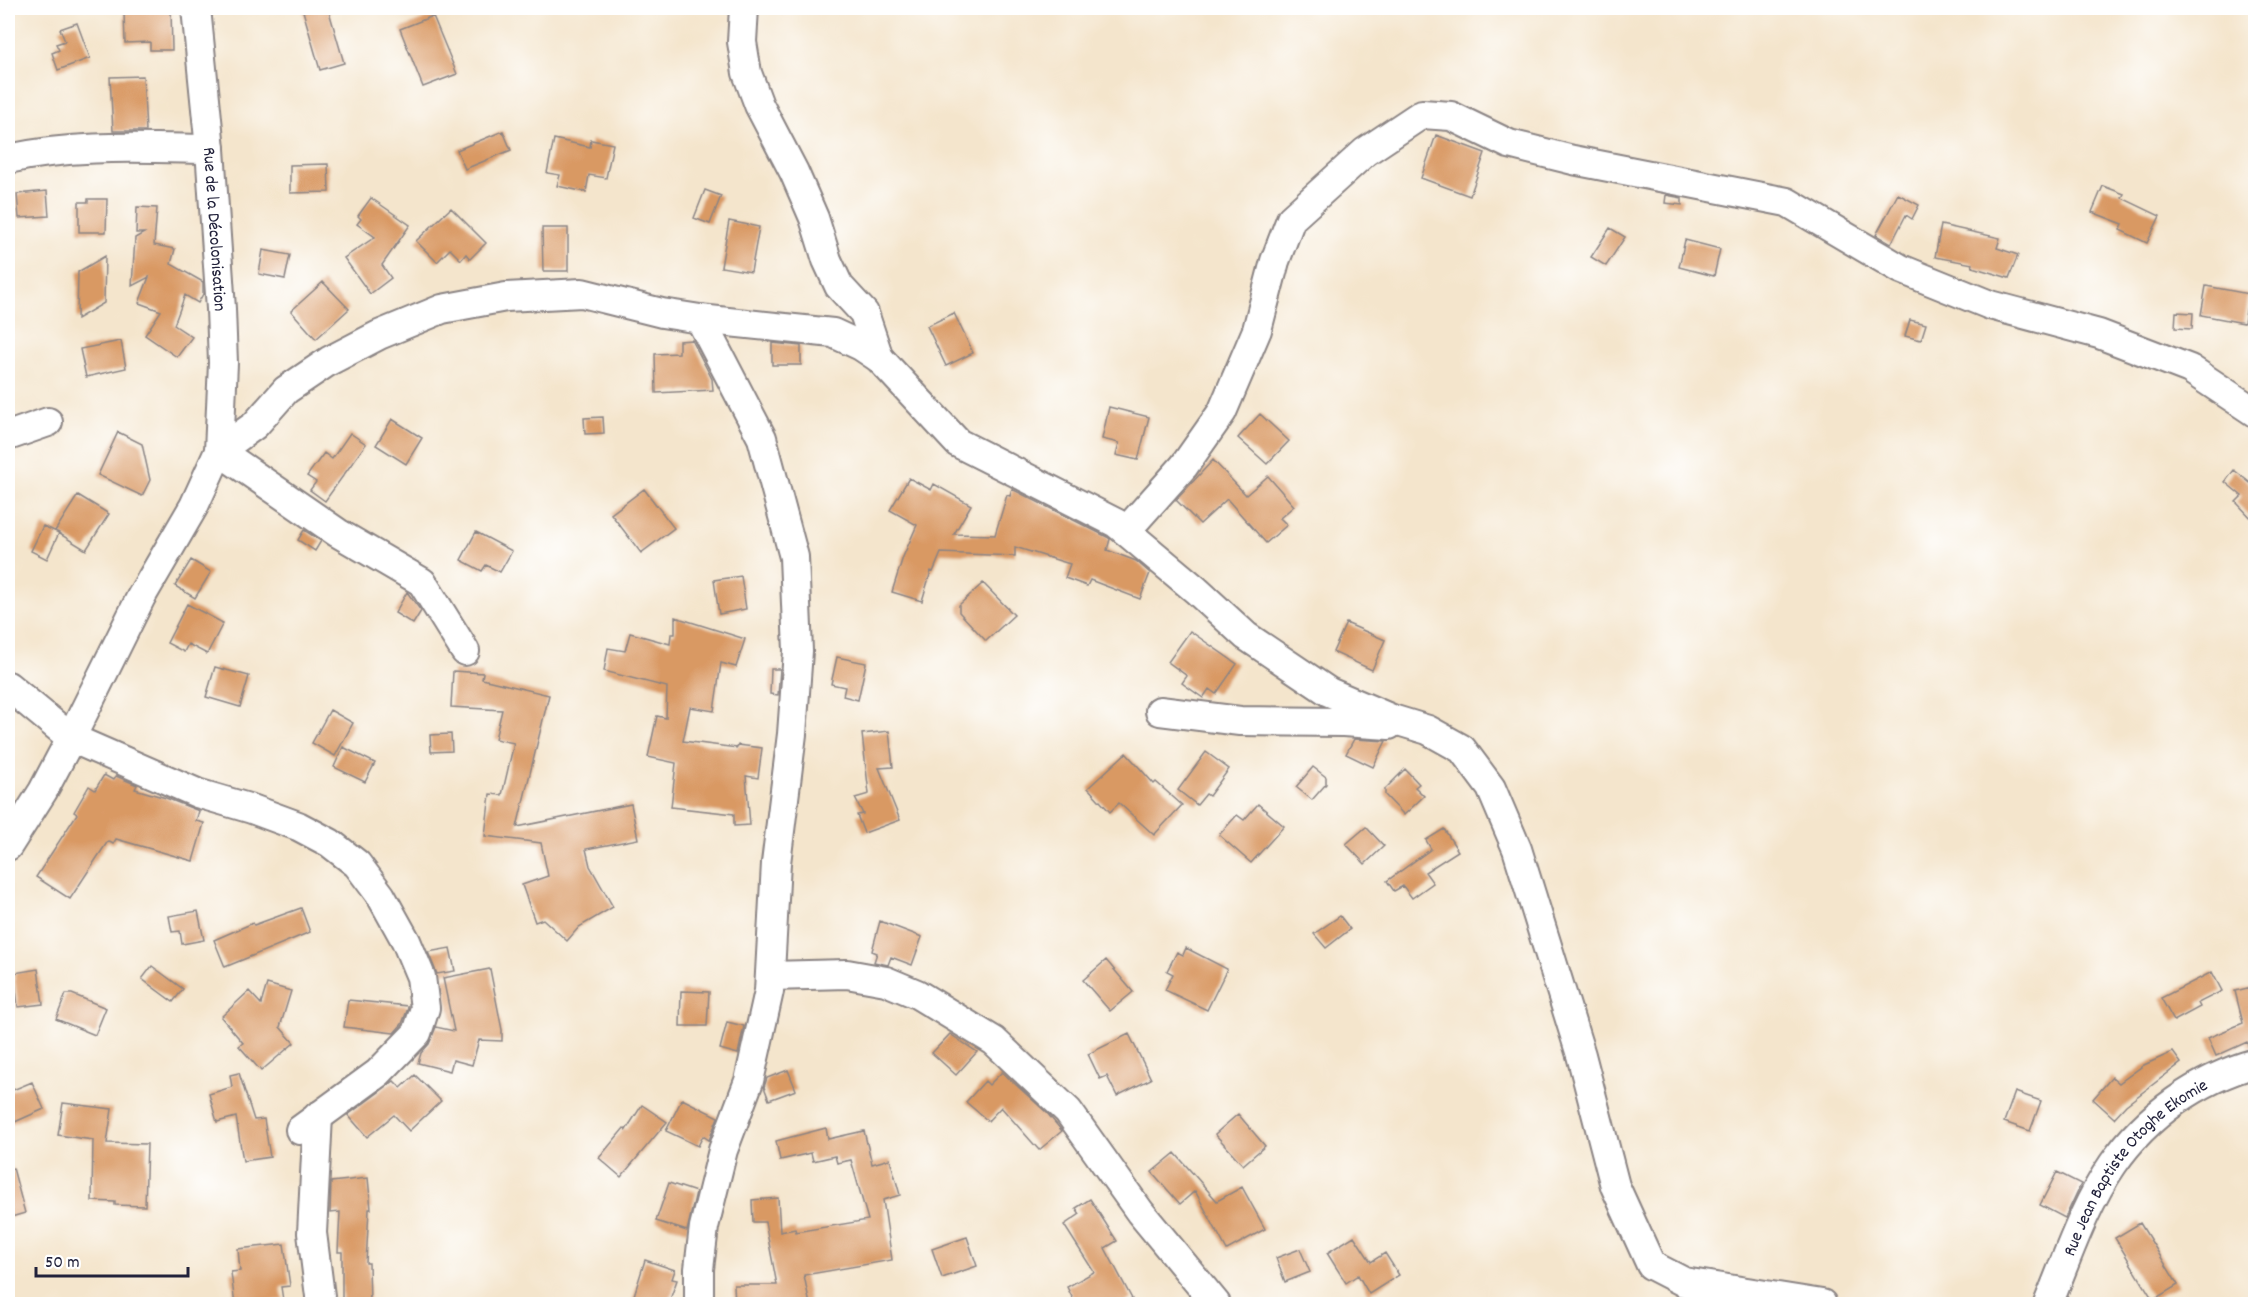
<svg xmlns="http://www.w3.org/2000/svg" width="2263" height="1312" font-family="Dekko,sans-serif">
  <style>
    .building { fill: #d99963 }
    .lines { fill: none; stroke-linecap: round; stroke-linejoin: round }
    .minor-casing { stroke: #8b8484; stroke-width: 32 }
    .minor { stroke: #fff; stroke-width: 28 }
    .labels { text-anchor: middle; stroke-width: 5; stroke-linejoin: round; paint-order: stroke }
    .street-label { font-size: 18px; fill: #22223b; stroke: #fff }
  </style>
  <rect width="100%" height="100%" fill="#fff"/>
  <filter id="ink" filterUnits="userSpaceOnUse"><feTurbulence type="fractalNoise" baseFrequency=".0167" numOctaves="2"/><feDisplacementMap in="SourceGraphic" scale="12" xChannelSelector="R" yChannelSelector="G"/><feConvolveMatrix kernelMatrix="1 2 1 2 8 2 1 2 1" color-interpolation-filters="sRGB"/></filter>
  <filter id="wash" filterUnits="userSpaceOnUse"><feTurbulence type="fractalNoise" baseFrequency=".008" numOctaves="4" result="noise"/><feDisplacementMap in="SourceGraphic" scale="24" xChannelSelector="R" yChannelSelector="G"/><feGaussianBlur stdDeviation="1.35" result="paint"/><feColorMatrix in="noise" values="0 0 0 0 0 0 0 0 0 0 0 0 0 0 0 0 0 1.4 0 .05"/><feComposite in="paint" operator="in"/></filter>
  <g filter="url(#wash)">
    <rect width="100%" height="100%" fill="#f4e5cc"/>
    <g id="blocks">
      <path class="building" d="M316,8H328L344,63L320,70L303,11Z
        M171,10L172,50H150V42L125,43L124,12Z
        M433,16L457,74L423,87L400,29Z
        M77,23L90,58L58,70L52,53L59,50L56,44L65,41L60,29Z
        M143,76L146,131H113L110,77Z
        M503,131L511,150L465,169L457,150Z
        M1436,135L1485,153L1470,196L1421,178Z
        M554,139L590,147L591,140L613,144L606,178L589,175L586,192L557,186L560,175L547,173Z
        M328,164L329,192L290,193V165Z
        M2103,186L2124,194L2122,198L2160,216L2147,243L2120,230L2123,224L2092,212Z
        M705,190L721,196L710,224L694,218Z
        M47,191L49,216L19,218L17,194Z
        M1898,194L1919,205L1912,219L1906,215L1891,244L1876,235Z
        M1666,195L1682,198V205L1665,203Z
        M371,198L410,225L382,265L391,278L370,294L344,258L375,237L357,224L361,219L358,216Z
        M88,199H107L106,232H79V202H88Z
        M137,207L157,208L154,245L175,249L171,264L203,282V294L198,303L185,295L174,325L192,337L177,357L145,335L161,311L139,303L149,277L132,286L135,238L144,233H136Z
        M451,208L486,243L470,259L466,254L461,260L450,249L437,262L416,241Z
        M729,221L759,227L751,272L721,267Z
        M1941,225L2000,238L1997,248L2018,255L2009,278L1972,267L1973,264L1935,257Z
        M542,228H568V271H543Z
        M1610,228L1625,237L1606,266L1591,257Z
        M1685,240L1720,249L1714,276L1679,267Z
        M263,250L290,255L285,279L259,274Z
        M105,256L104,303L77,319L78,272Z
        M323,282L349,309L316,339L291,311Z
        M2206,286L2249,294L2244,323L2201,315Z
        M2176,312L2193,313L2192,329L2175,328Z
        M954,313L973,353L946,366L927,326Z
        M1910,320L1926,324L1921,340L1905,336Z
        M692,340L712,379L713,390L656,393L655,354L679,353V341Z
        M121,341L126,368L86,377L80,349Z
        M772,343L801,346V365H772Z
        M1109,407L1149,417L1138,460L1116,455L1119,443L1102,439Z
        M1260,414L1289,441L1267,464L1238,438Z
        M603,417L604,433L585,434L584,418Z
        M392,419L422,438L406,464L376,445Z
        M118,432L142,444L150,480L142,496L98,475Z
        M350,433L366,444L325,501L310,490L316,482L307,476L324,453L332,459Z
        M1213,460L1246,495L1268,476L1294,506L1280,518L1287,525L1266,543L1227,499L1200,524L1176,500Z
        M2234,470L2254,486L2256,484V523L2236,502L2242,496L2225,482Z
        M909,478L931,490L934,484L971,505L954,534L995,535L1007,495L1010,496L1012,489L1107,537L1110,539L1107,550L1136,561L1150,573L1140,599L1090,580L1087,586L1065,578L1070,564L1015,547V556L941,553L933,572L931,571L922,601L892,592L903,557L917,525L890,510Z
        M644,489L674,528L641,553L611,514Z
        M78,495L109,514L86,550L55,531Z
        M43,526L59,533L47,559L31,551Z
        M304,530L321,541L315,551L298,540Z
        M476,532L512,551L500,572L486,565L482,571L461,560Z
        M191,560L211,572L195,598L175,586Z
        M741,576L746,609L719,614L714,580Z
        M983,583L1014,615L986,641L959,612V605Z
        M407,592L421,611L413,624L395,613Z
        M187,604L223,623L207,654L188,644L184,652L167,643Z
        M675,617L745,639L736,667L721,663L714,711L690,707L683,741L737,748L738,745L762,748L758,778L746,776L750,825L734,826V814L671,807L676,763L648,757L657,716L666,718L667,687L604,671L608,648L625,651L630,633L670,644L671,634H675Z
        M1346,623L1385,640L1372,670L1333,652Z
        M1190,631L1237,664L1216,694L1209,689L1203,698L1182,683L1187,676L1168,662Z
        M837,657L866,663L858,700L843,696L845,687L831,684Z
        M215,667L249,676L240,707L206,697Z
        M771,669H780L778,695L770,694Z
        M453,671L483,673L482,679L549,695L517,827L631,804L638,839L586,849L590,866L613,907L579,927L567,941L543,919L535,922L522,885L548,876L541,843L485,836L490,794L502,795L514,743L495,739L502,710L451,707Z
        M330,710L353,723L335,756L312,743Z
        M889,731L893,767L879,768L900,820L864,833L857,815L863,814L855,798L869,794L862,734Z
        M451,734L452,751L431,752L430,735Z
        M1354,739L1386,741L1373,767L1346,754Z
        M343,747L375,763L365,782L334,767Z
        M1206,752L1229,769L1209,796L1206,794L1197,805L1178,790Z
        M1126,753L1154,784L1156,782L1182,805L1154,835L1119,803L1110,812L1088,788Z
        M1313,767L1326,777V784L1312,800L1296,787Z
        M1405,769L1419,784L1415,787L1424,796L1404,815L1385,795V789Z
        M104,775L113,780L116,776L137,785L135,789L166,798L199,811L196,821L204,823L193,861L116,839L113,844L108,841L70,899L36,877L77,814L74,812L89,786L95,790Z
        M1258,804L1284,826L1251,863L1219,835L1237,815L1244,820Z
        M1366,827L1384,846L1365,864L1346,844Z
        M1444,829L1458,851L1425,872L1433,883L1412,898L1403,886L1394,891L1387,881L1431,849L1426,840Z
        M301,908L310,932L225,967L214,940L253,923L254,925Z
        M198,911L204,940L182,944L180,931L172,932L169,916Z
        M1340,916L1350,929L1326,948L1314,934Z
        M880,921L922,937L912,965L891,957L888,965L874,962L877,953L872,951Z
        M450,948L455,971L437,974L428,952Z
        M1186,948L1227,969L1207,1010L1165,990L1173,974L1167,971L1177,952L1183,955Z
        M1106,960L1133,992L1110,1011L1083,980Z
        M152,966L183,989L173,1002L142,979Z
        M38,969L43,1004L18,1007L14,973Z
        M490,969L502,1030V1041L479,1040L472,1065L453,1060L450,1071L418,1063L421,1053L429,1044L436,1027L454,1031L443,978Z
        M2212,972L2222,991L2198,1003L2200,1007L2174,1021L2161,998Z
        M267,984L291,991L280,1027L294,1043L261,1071L239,1046L243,1043L221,1017L249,991L261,1004Z
        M2256,986V1047L2249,1048L2247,1042L2216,1056L2208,1038L2243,1023L2235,991Z
        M681,991L709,992L707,1026H680Z
        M66,994H72L106,1008L95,1035L56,1019Z
        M348,1000L408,1006V1008L402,1024L394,1033L344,1027Z
        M727,1022L744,1026L738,1054L720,1049Z
        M950,1034L977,1052L956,1075L932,1053Z
        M1129,1034L1151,1079L1117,1096L1107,1076L1100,1079L1088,1054Z
        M2173,1052L2181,1063L2126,1105L2114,1118L2093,1099L2112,1077L2119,1083L2144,1065Z
        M788,1070L796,1090L769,1100L764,1087L767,1078Z
        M1002,1072L1047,1113L1062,1131L1039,1150L1001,1107L988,1121L966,1102L985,1081L989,1085Z
        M239,1073L254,1120L264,1119L270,1157L243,1161L236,1117L217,1122L209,1094L232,1087L230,1075Z
        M415,1075L441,1101L409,1131L394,1115L367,1137L348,1115L394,1081L401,1088Z
        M32,1082L44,1109L8,1125V1092Z
        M2015,1092L2041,1101L2030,1131L2004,1122Z
        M682,1099L718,1117L709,1140L703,1136L698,1146L666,1131Z
        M63,1103L112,1109L107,1143L147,1144L145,1206L115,1205V1202L92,1201L93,1140L58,1135Z
        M642,1105L667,1122L621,1177L599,1158L624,1128L626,1130Z
        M1238,1114L1265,1146L1243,1165L1215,1134Z
        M826,1128L828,1139L864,1131L872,1164L890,1159L900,1195L883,1200L892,1260L804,1275L810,1305H735L734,1285H777L765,1222H753L752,1200L778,1198L780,1232L795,1229L796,1232L868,1220L851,1160L837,1163L835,1156L813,1161L811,1153L780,1160L776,1141Z
        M1175,1153L1217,1201L1242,1187L1265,1229L1227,1250L1195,1191L1180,1204L1152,1172Z
        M13,1168L25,1213L8,1218V1169Z
        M2057,1172L2081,1184L2065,1218L2040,1205Z
        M368,1178L371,1209H369L366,1263H369L370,1305H342V1252H338L340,1212L330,1213L331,1182Z
        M669,1183L696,1192L687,1231L656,1221Z
        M1090,1199L1117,1241L1105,1248L1132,1299L1122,1305H1076L1067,1287L1094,1272L1064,1225L1080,1214L1076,1208Z
        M2140,1223L2178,1285L2153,1300L2115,1238Z
        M1354,1236L1371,1262L1385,1253L1399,1275L1369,1294L1358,1275L1346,1283L1327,1253Z
        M967,1237L977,1266L942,1278L932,1249Z
        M284,1244L290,1286L281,1287L283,1300L266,1302V1305H235L231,1272L240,1271L238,1249Z
        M1300,1249L1310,1272L1285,1282L1276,1258Z
        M645,1260L675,1270L672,1279L677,1280L668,1305H631Z"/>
    </g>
  </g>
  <g filter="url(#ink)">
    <use href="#blocks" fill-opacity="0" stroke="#8b8484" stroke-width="1.5"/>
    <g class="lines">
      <g class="minor-casing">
        <g id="minor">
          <path id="s1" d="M196,8L210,149L221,309L223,363L219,451"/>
          <path d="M744,8L742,42L747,73L759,105L794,172L814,218L827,260L839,286L864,313L879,358"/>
          <path d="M8,159C73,144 143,148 210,149"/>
          <path d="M8,436L48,422"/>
          <path d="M219,451L338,533L422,582L465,651"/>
          <path d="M1126,531L1184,466L1222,412L1257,330L1275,261L1291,219L1365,152L1422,114L1451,116L1509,144L1573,160L1787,202L1901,269L1990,305L2099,334L2190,369L2256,413"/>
          <path d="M8,686L71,738L197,793L252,809L298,826L330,843L357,864L381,896L406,941L421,977L425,1008L417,1033L378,1073L300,1130"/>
          <path d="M1160,711L1240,721L1343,722L1389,725"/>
          <path d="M8,846L43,791L71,738L141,597L194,506L219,451L255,425L286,390L329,361L379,335L442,309L506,297L582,293L662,313L700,319L833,333L861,346L879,358L958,443L1116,523L1196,590L1246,636L1329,692L1392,719L1428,730L1462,749L1491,788L1517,849L1581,1055L1615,1186L1651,1265L1684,1282L1822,1304"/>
          <path d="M770,976L847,974L886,981L917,994L994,1041L1068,1111L1140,1212L1216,1304"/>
          <path d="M318,1116L312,1233L321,1304"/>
          <path d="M699,1304V1269L704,1227L723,1150L749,1081L769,991L776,863L792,734L798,651L794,557L762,438L700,319"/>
          <path id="s2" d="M2048,1304C2067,1258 2084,1206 2113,1164C2147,1115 2198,1079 2256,1063"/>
        </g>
      </g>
      <use href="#minor" class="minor"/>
    </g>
  </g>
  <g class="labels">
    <g class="street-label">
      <text dy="6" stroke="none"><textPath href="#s1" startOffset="222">Rue de la Décolonisation</textPath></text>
      <text dy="6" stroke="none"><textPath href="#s2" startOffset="166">Rue Jean Baptiste Otoghe Ekomie</textPath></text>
    </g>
  </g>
  <rect width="2263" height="1312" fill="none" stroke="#fff" stroke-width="30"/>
  <path d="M36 1267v9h152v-9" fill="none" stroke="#22223b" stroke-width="3"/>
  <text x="45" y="1267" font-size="18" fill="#22223b" stroke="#ffffff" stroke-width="4.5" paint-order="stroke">50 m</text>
</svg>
